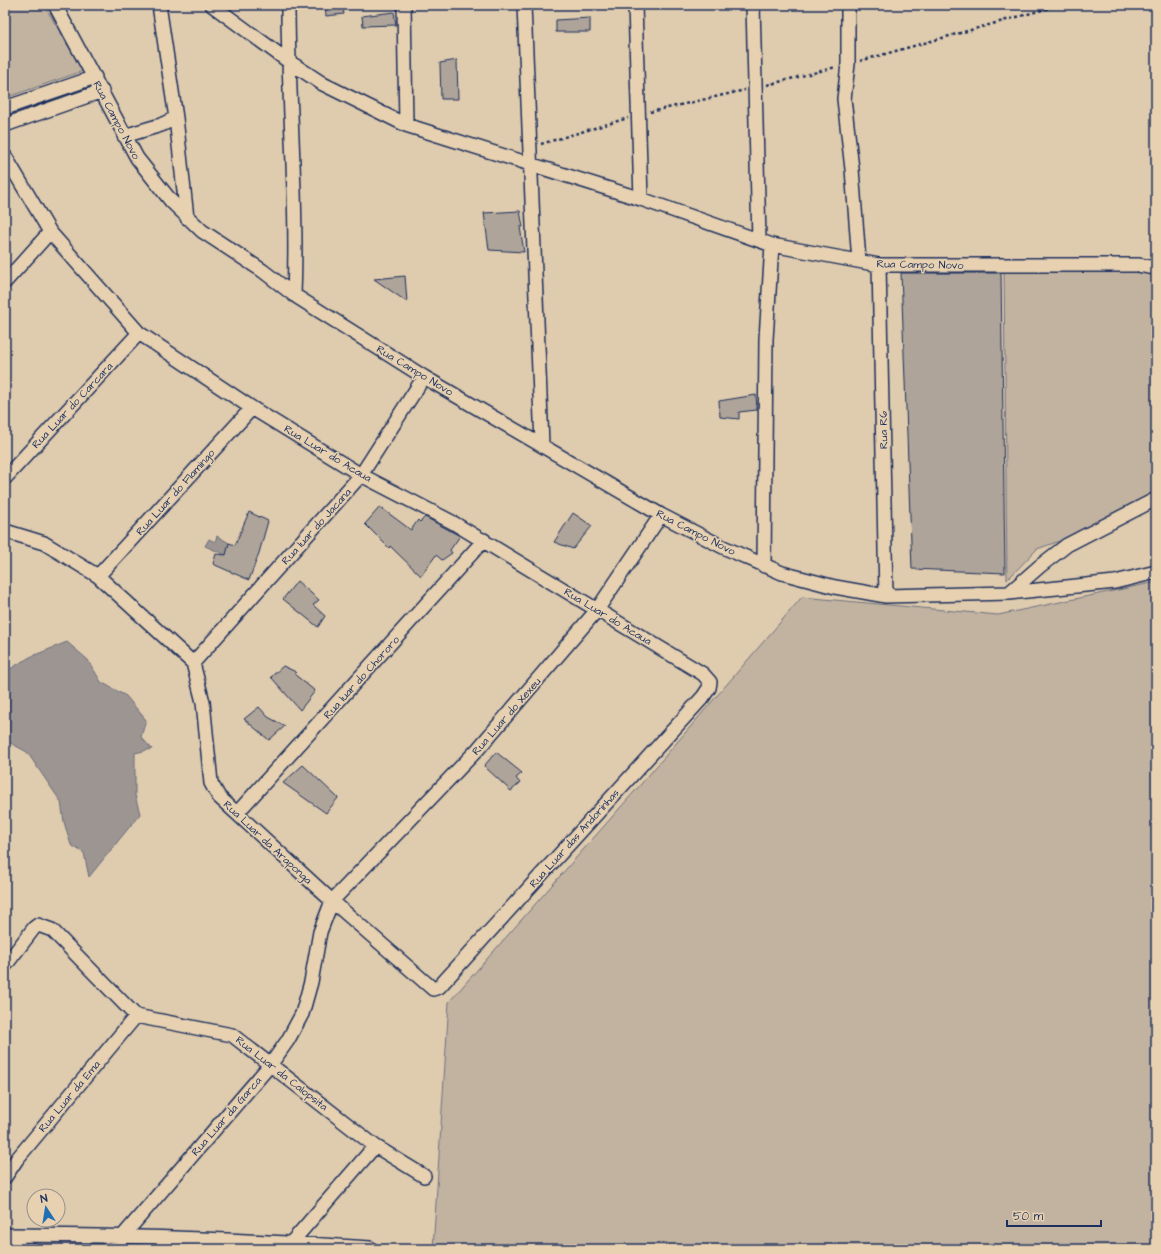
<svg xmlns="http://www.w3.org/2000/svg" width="1161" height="1254" font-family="'Architects Daughter',sans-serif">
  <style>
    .green { fill: #c2b3a1; stroke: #6e7180 }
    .water { fill: #9c9592; stroke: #686c7d }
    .building { fill: #aea499; stroke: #1b2f5e }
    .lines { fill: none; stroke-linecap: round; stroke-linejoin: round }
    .minor-casing { stroke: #1b2f5e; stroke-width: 16 }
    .path { stroke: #1b2f5e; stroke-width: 2.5; stroke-dasharray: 3 3; stroke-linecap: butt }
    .minor { stroke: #e7d1b0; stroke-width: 13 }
    .labels { text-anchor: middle; stroke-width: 3; stroke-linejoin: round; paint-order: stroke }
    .street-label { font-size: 11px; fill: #1b2f5e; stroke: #e7d1b0 }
  </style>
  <rect width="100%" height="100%" fill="#dfcbad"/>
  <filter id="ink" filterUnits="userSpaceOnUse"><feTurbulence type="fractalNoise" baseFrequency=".025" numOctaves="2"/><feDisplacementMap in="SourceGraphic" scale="8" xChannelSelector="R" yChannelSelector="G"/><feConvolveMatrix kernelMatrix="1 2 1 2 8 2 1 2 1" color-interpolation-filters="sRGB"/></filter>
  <g filter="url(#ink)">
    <path class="green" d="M5,5H44L83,71L5,98Z
      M1137,271L1156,274V492L1106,520L1068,538L1037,549L1007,580L1004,272Z
      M1156,582V1249H433L449,1002L642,783L802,597L998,615Z"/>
    <path class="water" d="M217,536L229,543L226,555L205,546L209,539L215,542Z
      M67,642L88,660L101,682L126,696L146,720L141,737L152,749L135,753V795L140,814L89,877L84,853L71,845L64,822L61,802L27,752L5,740V672L30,657Z"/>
    <path class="building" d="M325,5H342L344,14L326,16Z
      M394,12L396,25L363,26L362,16Z
      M590,18V32H556V20Z
      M457,60L458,99H441L440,63Z
      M520,211L523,227H520L524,252L489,250L484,213Z
      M901,273H1001L1005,573L912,569Z
      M405,276L407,302L374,279Z
      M756,395L757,410L739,412V419L720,417L719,401Z
      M380,507L411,530L418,520L420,522L425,517L460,536L450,550L452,553L442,560L436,555L421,576L390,546L389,548L365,524Z
      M249,512L268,521L259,553L249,580L213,564L216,554L226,555L229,543L235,545Z
      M573,513L592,526L573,549L554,542Z
      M297,581L319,600L313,605L325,616L318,627L283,599Z
      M283,666L296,672L294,674L315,691L300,710L271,677Z
      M259,707L268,717L285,726L269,740L244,719Z
      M496,752L522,773L516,778L520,783L511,791L484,766Z
      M303,765L338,798L326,813L283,783Z"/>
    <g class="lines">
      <g class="minor-casing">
        <path id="minor" d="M55,5L137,158L171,201L202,231L263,271L294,295L424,377L661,515L723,547L782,573L835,587L886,596L1009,593L1115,582L1156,572
          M159,5L176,118L187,218
          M212,5L288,61L323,84L406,125L641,199L772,245L879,265H1138L1156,268
          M288,5C288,102 298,199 294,295
          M404,5L406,125
          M524,5L542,444
          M635,5L641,199
          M753,5L759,240
          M848,5V64L844,99L852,169L859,261
          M5,108L95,77
          M5,125L102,91
          M124,136L161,125L176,118
          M5,156L50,232L139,333L252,408L361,475L452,522L703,674L710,682L709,688L703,697L439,987L433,989L332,901L219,797L211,783L203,702L193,663L98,576L44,543L5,531
          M879,265L886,596
          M5,282L50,232
          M5,478L139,333
          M764,566L766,339L772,245
          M98,576L252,408
          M1009,593L1040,566L1067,545L1156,499
          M193,663L361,475L424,377
          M237,813L484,540
          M5,966L34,928L38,925L52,930L136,1016L232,1035L375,1146L424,1176
          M5,1177L17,1159L136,1016
          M5,1235C127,1235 249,1240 370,1248
          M5,1236L22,1249
          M291,1243L375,1146
          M116,1249L122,1237L271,1064L288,1040L302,1014L311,982L320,932L332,901L478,749L597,610L661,515"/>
      </g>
      <path class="path" d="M860,61L1060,5
        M767,85L836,67
        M650,112L745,90
        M541,144L628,118"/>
      <use href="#minor" class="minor"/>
    </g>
  </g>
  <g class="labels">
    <g class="street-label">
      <text transform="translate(117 120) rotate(62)" y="4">Rua Campo Novo</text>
      <text transform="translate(920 264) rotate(1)" y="4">Rua Campo Novo</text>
      <text transform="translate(415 370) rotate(31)" y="4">Rua Campo Novo</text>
      <text transform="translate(72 405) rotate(-47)" y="4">Rua Luar do Carcara</text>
      <text transform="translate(883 430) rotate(-91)" y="4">Rua R6</text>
      <text transform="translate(328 453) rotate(31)" y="4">Rua Luar do Acaua</text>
      <text transform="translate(175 492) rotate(-48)" y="4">Rua Luar do Flamingo</text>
      <text transform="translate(316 526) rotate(-48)" y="4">Rua luar do Jacana</text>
      <text transform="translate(696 532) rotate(27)" y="4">Rua Campo Novo</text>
      <text transform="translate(608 616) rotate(31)" y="4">Rua Luar do Acaua</text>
      <text transform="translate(361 677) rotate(-48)" y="4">Rua luar do Chororo</text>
      <text transform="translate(506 716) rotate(-49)" y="4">Rua Luar do Xexeu</text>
      <text transform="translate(574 838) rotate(-48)" y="4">Rua Luar das Andorinhas</text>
      <text transform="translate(268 842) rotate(43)" y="4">Rua Luar da Araponga</text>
      <text transform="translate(282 1073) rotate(38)" y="4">Rua Luar da Calopsita</text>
      <text transform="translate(69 1096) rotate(-50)" y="4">Rua Luar da Ema</text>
      <text transform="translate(226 1116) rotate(-49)" y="4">Rua Luar da Garca</text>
    </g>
  </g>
  <rect width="1161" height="1254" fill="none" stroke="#e7d1b0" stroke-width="20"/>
  <rect x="10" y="10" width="1141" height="1234" fill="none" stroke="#1b2f5e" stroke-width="1.5" filter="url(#ink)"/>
  <g transform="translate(46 1208) rotate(348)"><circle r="19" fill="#e7d1b0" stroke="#95908f"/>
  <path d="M0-3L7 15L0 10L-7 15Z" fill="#1f6fb2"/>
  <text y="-6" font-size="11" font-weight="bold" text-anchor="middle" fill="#1b2f5e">N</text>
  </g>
  <path d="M1007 1220v6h94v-6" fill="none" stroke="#1b2f5e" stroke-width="2"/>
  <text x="1013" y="1220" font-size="12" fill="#1b2f5e" stroke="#e7d1b0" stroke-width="3" paint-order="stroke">50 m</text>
</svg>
